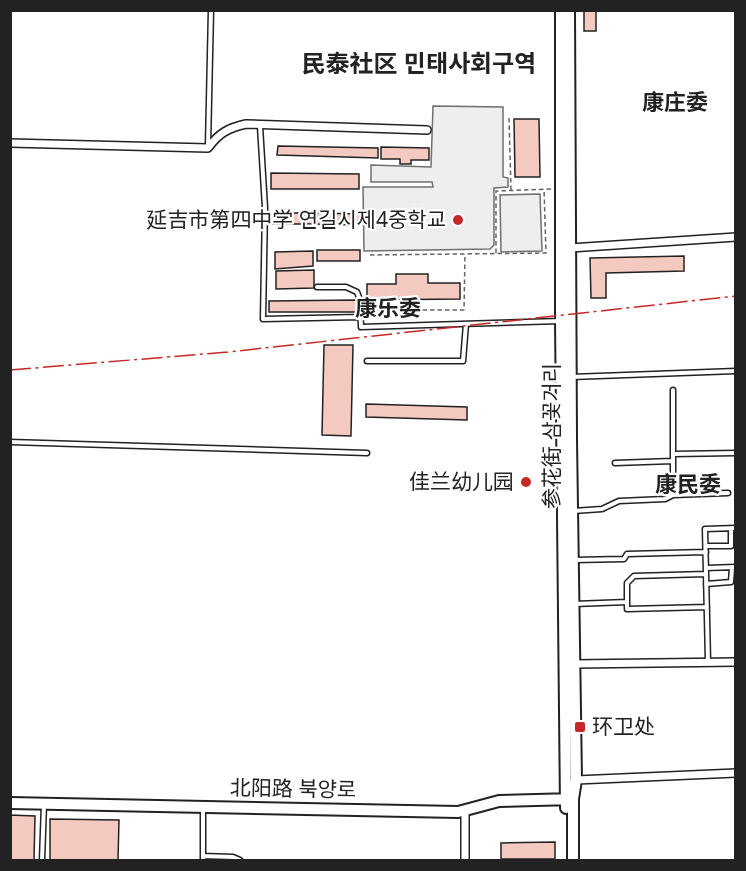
<svg xmlns="http://www.w3.org/2000/svg" width="746" height="871" font-family="'Noto Sans','Noto Sans SC','Noto Sans KR',sans-serif">
  <style>
    .green { fill: #eee; stroke: #6f6f6f; stroke-width: 1.5 }
    .building { fill: #f3c9c0; stroke: #222; stroke-width: 1.5 }
    .lines { fill: none; stroke-linecap: round; stroke-linejoin: round }
    .lane-casing { stroke: #222; stroke-width: 7 }
    .street-casing { stroke: #222; stroke-width: 10 }
    .secondary-casing { stroke: #222; stroke-width: 14 }
    .path { stroke: #646464; stroke-width: 1.5; stroke-dasharray: 4.5 3; stroke-linecap: butt }
    .lane { stroke: #fff; stroke-width: 4 }
    .street { stroke: #fff; stroke-width: 7 }
    .secondary { stroke: #fff; stroke-width: 10 }
    .power { stroke: #c62828; stroke-width: 1.5; stroke-dasharray: 21 4.5 3 4.5; stroke-linecap: butt }
    .poi-dot { fill: #c62828; stroke: #fff; stroke-width: 2 }
    .labels { text-anchor: middle; stroke-width: 4.5; stroke-linejoin: round; paint-order: stroke }
    .poi-label { font-size: 21px; fill: #222; stroke: #fff; text-anchor: end }
    .street-label { font-size: 21px; fill: #222; stroke: #fff }
    .neighbourhood-label { font-size: 22px; font-weight: bold; fill: #222; stroke: #fff }
    .quarter-label { font-size: 24px; font-weight: bold; fill: #222; stroke: #fff }
  </style>
  <rect width="100%" height="100%" fill="#fff"/>
  <path class="green" d="M433,106L503,107V177L508,178V187L494,188V245L490,249L364,251L363,187H433L432,182H371V165L431,167Z
    M540,194L542,251L501,252L500,195Z"/>
  <path class="building" d="M584,10H596V31H584Z
    M514,119H539L540,177H515Z
    M278,146L378,148V158L277,155Z
    M381,147L429,148V160H411V164H400V159H381Z
    M271,173L359,174V189H271Z
    M271,213H314V224H271Z
    M317,213L360,214V225L317,224Z
    M317,250H360V261H317Z
    M313,251V266L275,269V252Z
    M684,256V271L606,273V298H591L590,258Z
    M314,270V288L276,289V271Z
    M396,274H428V283H460V299L367,300V284H396Z
    M357,300V312H269V301Z
    M324,345H353L351,436L322,435Z
    M366,404L467,407V420L366,417Z
    M10,815L35,816L34,860H10Z
    M50,819L119,820L118,860H50Z
    M555,842V859H501V843Z"/>
  <g class="lines">
    <g class="lane-casing">
      <path id="lane" d="M260,126L265,208L263,319L360,317
        M208,145L211,10
        M317,287H346L357,292L360,300L361,327L561,321
        M367,361H463L466,324
        M571,377L736,371
        M10,442L367,453
        M673,454L736,453
        M615,463L673,461
        M673,495V390
        M573,511L602,509L619,501L665,499L673,495L728,493
        M706,546H731V529
        M574,560L624,559L627,554L706,552
        M706,568L736,567
        M706,574L634,576L627,583V609L707,607
        M706,584L731,582L732,568
        M574,604L627,602
        M708,662L705,529L736,528
        M203,808V860
        M203,856L233,857L240,860
        M42,860L44,804"/>
    </g>
    <g class="street-casing">
      <path id="street" d="M10,143L208,148C219,133 228,128 246,124L427,130
        M570,248L736,237
        M574,664L736,662
        M576,780L736,773
        M465,860V811"/>
    </g>
    <g class="secondary-casing">
      <path id="secondary" d="M561,10V321L566,808
        M569,10L571,439L576,780L573,799V860
        M10,803L458,812L499,801L573,799"/>
    </g>
    <path class="path" d="M509,118L511,190
      M496,253V191L553,189
      M370,255L546,253L544,189
      M370,310H464L465,254"/>
    <use href="#lane" class="lane"/>
    <use href="#street" class="street"/>
    <use href="#secondary" class="secondary"/>
    <path class="power" d="M10,370L228,352L736,296"/>
  </g>
  <g class="poi-dot">
    <circle cx="458" cy="220" r="6"/>
    <circle cx="526" cy="482" r="6"/>
    <rect x="574" y="721" width="12" height="12" rx="3"/>
  </g>
  <g class="labels">
    <g class="poi-label">
      <text x="446" y="227">延吉市第四中学 연길시제4중학교</text>
      <text x="514" y="489">佳兰幼儿园</text>
      <text x="592" y="734" text-anchor="start">环卫处</text>
    </g>
    <g class="street-label">
      <text transform="translate(552 436) rotate(-90)" y="7">参花街 삼꽃거리</text>
      <text transform="translate(293 789) rotate(1)" y="7">北阳路 북양로</text>
    </g>
    <g class="neighbourhood-label">
      <text x="675" y="110">康庄委</text>
      <text x="388" y="316">康乐委</text>
      <text x="688" y="492">康民委</text>
    </g>
    <g class="quarter-label">
      <text x="419" y="72">民泰社区 민태사회구역</text>
    </g>
  </g>
  <rect width="746" height="871" fill="none" stroke="#222222" stroke-width="24"/>
</svg>
